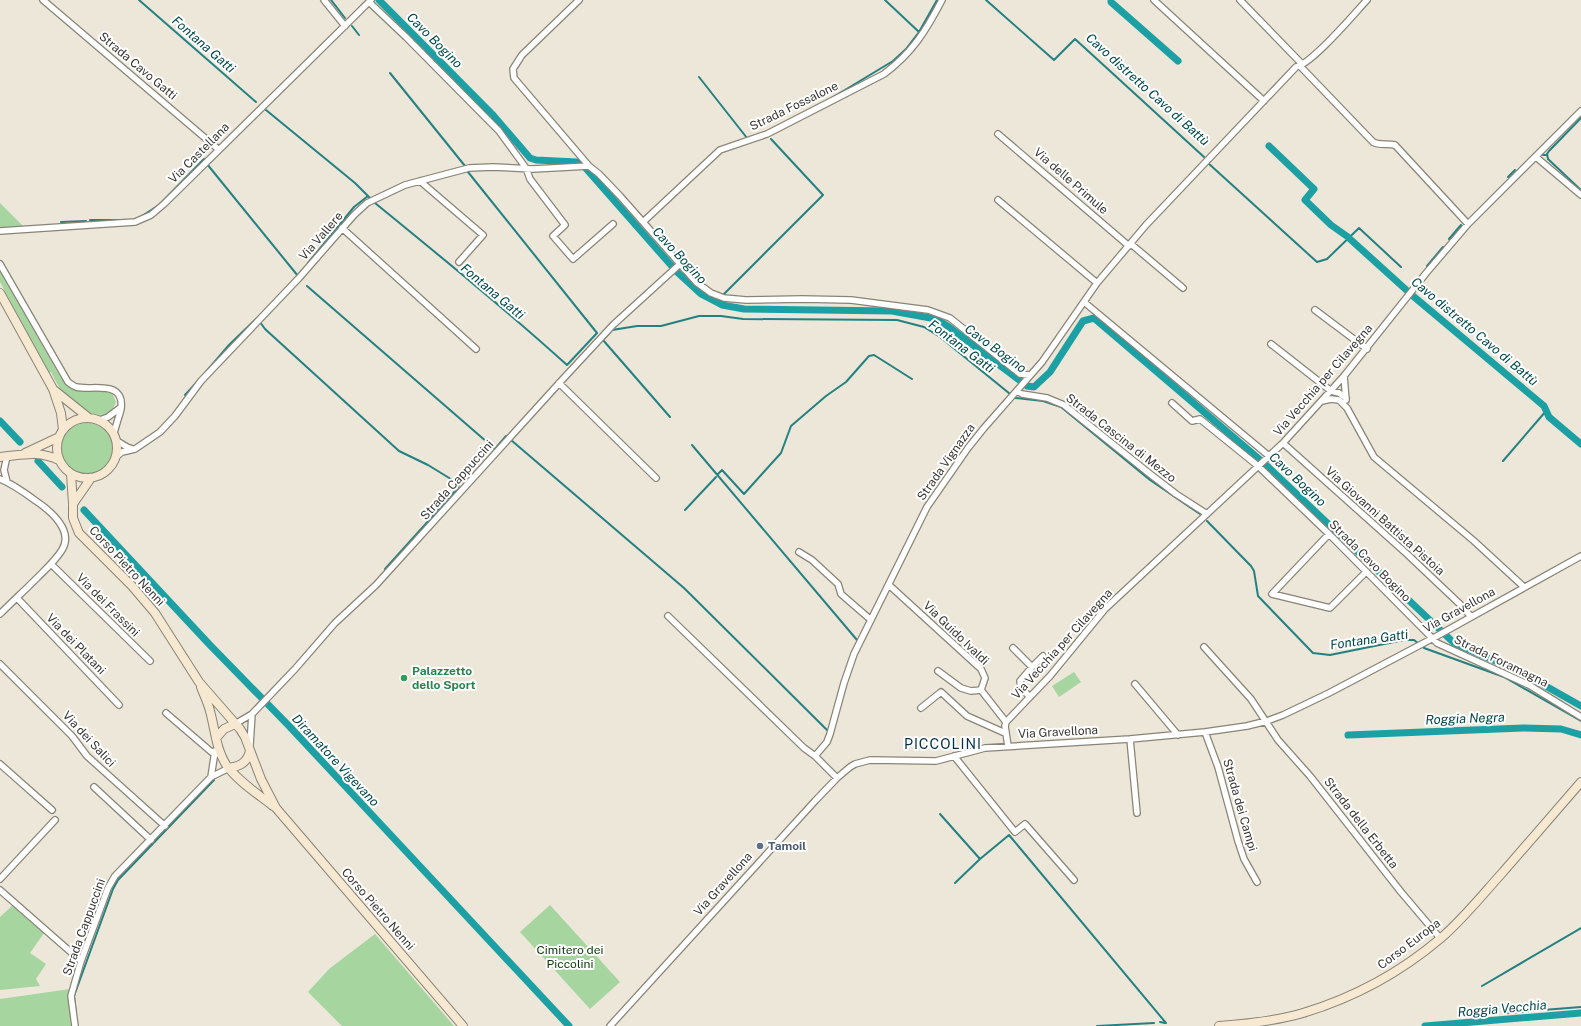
<svg xmlns="http://www.w3.org/2000/svg" width="1581" height="1026" font-family="'Public Sans',sans-serif">
  <style>
    .green { fill: #a6d5a0 }
    .lines { fill: none; stroke-linecap: round; stroke-linejoin: round }
    .stream { stroke: #258082; stroke-width: 2 }
    .canal { stroke: #1da0a4; stroke-width: 7 }
    .minor-casing { stroke: #898476; stroke-width: 8 }
    .secondary-casing { stroke: #898476; stroke-width: 10 }
    .minor { stroke: #fff; stroke-width: 5.5 }
    .secondary { stroke: #f7e8d2; stroke-width: 8 }
    .leisure-dot { fill: #2e9e5b; stroke: #fff; stroke-width: 1.5 }
    .service-dot { fill: #5c6f8a; stroke: #fff; stroke-width: 1.5 }
    .labels { text-anchor: middle; stroke-width: 4; stroke-linejoin: round; paint-order: stroke }
    .street-label { font-size: 12px; fill: #383631; stroke: #fff }
    .leisure-label { font-size: 12px; font-weight: bold; fill: #27864d; stroke: #fff; text-anchor: start }
    .service-label { font-size: 12px; font-weight: bold; fill: #4e5e75; stroke: #fff; text-anchor: start }
    .park-label { font-size: 12px; fill: #093a04; stroke: #fff }
    .water-label { font-size: 13px; font-style: italic; fill: #00494b; stroke: #fff }
    .quarter-label { font-size: 14px; letter-spacing: 1px; fill: #023146; stroke: #fff }
  </style>
  <rect width="100%" height="100%" fill="#ece7d8"/>
  <path class="green" d="M0,203L23,226L0,228Z
    M0,271L61,378C83,403 90,384 112,393L116,402L111,413C95,420 74,406 64,394C59,388 55,380 51,372L49,373L0,282Z
    M61 449a26 26 0 1 1 52 0a26 26 0 1 1-52 0Z
    M1074,672L1081,682L1059,697L1052,686Z
    M13,905L44,933L30,953L46,964L36,979L40,986L0,990V917Z
    M550,905L620,982L590,1009L520,932Z
    M375,934L454,1026H342L308,992L329,969Z
    M70,989L72,1026H0V999Z"/>
  <g class="lines">
    <path class="stream" d="M139,0L256,102
      M331,0L345,18
      M885,0L919,32L937,0
      M986,0L1054,60L1075,39L1204,157
      M352,26L359,35
      M390,73L465,166
      M699,77L747,138H749
      M830,99L893,61L906,49L919,32
      M266,110L355,183L370,198
      M1581,118L1549,151L1547,154L1548,159L1581,190
      M1543,155H1547
      M1208,163L1317,262L1327,259L1359,228L1401,267
      M207,164L298,276
      M1508,177L1515,170
      M375,203C440,256 505,309 567,365L597,333L468,172
      M142,216L159,205L204,159
      M90,220H127
      M61,222L86,221
      M1449,239L1461,225
      M308,263L354,207L368,196
      M1427,266L1443,247
      M307,286L495,449L506,436
      M724,294L823,195L771,139
      M260,322L265,329L399,451L428,465L459,484L458,488L385,569
      M205,373L229,345L257,318
      M185,395L197,382
      M670,417L603,340L612,330L637,326H661L699,316H721L743,319L897,320L924,327L940,337L1015,398L1043,401L1061,407L1150,480L1200,514
      M511,440L684,588L827,730
      M692,445L857,640
      M1503,461L1546,411
      M718,474L722,470L744,494L781,453L791,426L826,396L846,382L869,356L874,355L912,379
      M685,510L716,477
      M1207,521L1251,566L1254,571L1258,596L1313,653L1330,655L1404,640H1414L1424,648L1504,677L1581,721
      M940,814L980,859L1009,835L1166,1023
      M955,883L980,859
      M1482,986L1581,928
      M1507,1013L1581,1007
      M76,1015L74,996L113,889L118,880L214,780
      M1160,1022L1165,1023
      M1097,1026L1154,1023"/>
    <path class="canal" d="M379,0L493,115L530,158L536,160L577,162L582,164L677,272L701,294L722,305L744,309L892,311L936,319L949,327L1027,386L1034,387L1050,372L1083,321L1094,318L1266,465L1454,643L1521,672L1581,706
      M1111,0V2L1178,61
      M1269,146L1314,189L1305,200L1331,225L1348,237
      M1350,239L1413,296L1544,406L1549,417L1581,444
      M0,421L20,442
      M38,461L62,487
      M84,510L209,644L290,727L569,1026
      M1348,735L1523,728L1561,729L1581,735
      M1425,1026L1581,1013"/>
    <g class="minor-casing">
      <path id="minor" d="M43,0L218,149
        M324,0L345,26
        M579,0L522,55L513,69L514,78L589,166L599,174L620,196L696,282L711,293L724,298L746,300L802,299L851,300L928,310L950,318L1020,374L1029,375
        M1154,0L1264,101
        M1240,0L1302,64
        M369,2L406,37L499,131L526,168L530,179L565,225L553,236L573,259L613,224
        M1300,66L1373,142C1380,146 1387,143 1395,145L1468,224
        M998,134L1129,246
        M1536,157L1581,195
        M420,181L483,235L459,262
        M998,200L1097,283
        M643,222L720,150L767,134L884,74C912,53 926,31 942,0
        M342,228L476,349
        M0,231L135,222L151,215L164,204L371,0
        M1131,244L1183,288
        M0,264L68,382C71,384 73,386 76,387C92,391 125,379 121,409C119,417 116,425 114,433
        M1084,302L1269,456
        M1315,310L1367,349
        M1271,344L1331,391L1339,393L1346,398
        M1344,376L1346,400
        M559,383L656,478
        M1017,391L1022,394L1047,398L1064,405L1150,474L1176,494L1207,514
        M1322,401L1331,399L1339,400L1347,408L1374,457L1474,541L1524,587
        M1172,403L1192,421L1200,419L1258,466L1329,534L1437,643L1529,685L1581,717
        M100,420L108,417L120,408
        M117,441L127,447L133,449
        M1283,443L1407,554L1464,608L1471,617
        M7,456L4,470L7,482
        M117,456L122,452L135,449L160,432L175,416L201,381L299,278L354,215L367,203L405,185L469,168L493,167L533,169L589,166
        M0,479C13,484 25,493 36,501C51,511 74,531 62,550C55,561 46,569 37,578C25,590 12,602 0,614
        M1329,534L1272,594L1330,608L1366,572
        M799,552L812,560L838,584L841,594L871,620
        M51,564L150,661
        M889,585L981,669L985,678L981,690L1006,722
        M17,598L119,705
        M668,616L804,748L815,756L837,778
        M1204,647L1251,699L1278,740L1310,776L1401,892L1440,938
        M1013,648L1032,667L1020,681L1021,688L1030,697
        M0,664L72,736L87,756L165,826
        M1032,667L1043,656
        M938,671L961,688L971,691L981,690
        M1135,684L1178,735
        M921,708L941,692L967,716L1005,733
        M166,713L215,755
        M235,724L252,714L295,669L335,623L376,585L562,380L613,325L680,264
        M1205,732L1218,767L1238,841L1244,859L1257,882
        M1130,739L1137,813
        M250,745L252,714
        M1008,746L1005,726L1006,722L1050,676L1105,609L1283,443L1344,376L1427,272L1468,224L1581,111
        M815,756L827,742L830,734L844,683L854,654L927,507L968,448L984,428L1042,362L1097,283L1146,225L1296,67C1312,64 1354,14 1367,0
        M954,756L1015,832L1025,824L1074,880
        M0,764L52,810
        M211,777L215,751
        M94,787L151,840
        M0,879L55,820
        M0,890L81,961
        M75,1026L71,996L81,961L108,888L115,876L211,777L229,768
        M610,1026L815,801L837,778L850,767L855,764L870,760L936,761L985,748L1130,739L1205,732L1247,726L1267,721L1283,715L1329,693L1437,636L1581,556"/>
    </g>
    <g class="secondary-casing">
      <path id="secondary" d="M0,293L53,389L61,413L63,430
        M54,390L89,418
        M57 448a30 30 0 1 1 60 0a30 30 0 1 1-60 0Z
        M25,453L59,437
        M0,457C23,455 37,450 59,460
        M71,474L73,504V518L79,533L132,586L155,613L199,682L240,729L245,737L261,779L276,808L463,1026
        M73,504L91,478
        M201,687C204,695 208,703 210,711C215,729 216,750 227,766C239,782 258,794 273,806
        M216,738L224,729L235,724
        M229,768C240,766 247,763 250,751
        M1219,1026C1247,1024 1276,1021 1303,1013C1353,998 1401,972 1441,938C1464,918 1483,894 1503,872C1529,842 1555,812 1581,782"/>
    </g>
    <use href="#minor" class="minor"/>
    <use href="#secondary" class="secondary"/>
  </g>
  <circle class="leisure-dot" cx="404" cy="678" r="4"/>
  <circle class="service-dot" cx="760" cy="846" r="4"/>
  <g class="labels">
    <g class="street-label">
      <text transform="translate(138 66) rotate(40)" y="4">Strada Cavo Gatti</text>
      <text transform="translate(794 106) rotate(-26)" y="4">Strada Fossalone</text>
      <text transform="translate(199 153) rotate(-45)" y="4">Via Castellana</text>
      <text transform="translate(1071 181) rotate(41)" y="4">Via delle Primule</text>
      <text transform="translate(321 236) rotate(-49)" y="4">Via Vallere</text>
      <text transform="translate(1323 380) rotate(-49)" y="4">Via Vecchia per Cilavegna</text>
      <text transform="translate(1121 438) rotate(38)" y="4">Strada Cascina di Mezzo</text>
      <text transform="translate(946 462) rotate(-55)" y="4">Strada Vignazza</text>
      <text transform="translate(457 480) rotate(-48)" y="4">Strada Cappuccini</text>
      <text transform="translate(1385 521) rotate(42)" y="4">Via Giovanni Battista Pistoia</text>
      <text transform="translate(1370 561) rotate(45)" y="4">Strada Cavo Bogino</text>
      <text transform="translate(127 566) rotate(47)" y="4">Corso Pietro Nenni</text>
      <text transform="translate(108 605) rotate(45)" y="4">Via dei Frassini</text>
      <text transform="translate(1459 610) rotate(-29)" y="4">Via Gravellona</text>
      <text transform="translate(956 633) rotate(44)" y="4">Via Guido Ivaldi</text>
      <text transform="translate(76 644) rotate(46)" y="4">Via dei Platani</text>
      <text transform="translate(1062 644) rotate(-48)" y="4">Via Vecchia per Cilavegna</text>
      <text transform="translate(1501 661) rotate(26)" y="4">Strada Foramagna</text>
      <text transform="translate(1058 732) rotate(-3)" y="4">Via Gravellona</text>
      <text transform="translate(89 739) rotate(47)" y="4">Via dei Salici</text>
      <text transform="translate(1240 805) rotate(74)" y="4">Strada dei Campi</text>
      <text transform="translate(1361 823) rotate(52)" y="4">Strada della Erbetta</text>
      <text transform="translate(723 884) rotate(-48)" y="4">Via Gravellona</text>
      <text transform="translate(378 909) rotate(49)" y="4">Corso Pietro Nenni</text>
      <text transform="translate(84 927) rotate(-70)" y="4">Strada Cappuccini</text>
      <text transform="translate(1409 944) rotate(-37)" y="4">Corso Europa</text>
    </g>
    <g class="leisure-label">
      <text x="412" y="675">Palazzetto<tspan x="412" dy="14">dello Sport</tspan></text>
    </g>
    <g class="service-label">
      <text x="768" y="850">Tamoil</text>
    </g>
    <g class="park-label">
      <text x="570" y="954">Cimitero dei<tspan x="570" dy="14">Piccolini</tspan></text>
    </g>
    <g class="water-label">
      <text transform="translate(435 40) rotate(45)" y="5">Cavo Bogino</text>
      <text transform="translate(204 44) rotate(41)" y="5">Fontana Gatti</text>
      <text transform="translate(1148 89) rotate(42)" y="5">Cavo distretto Cavo di Battù</text>
      <text transform="translate(680 255) rotate(47)" y="5">Cavo Bogino</text>
      <text transform="translate(493 291) rotate(40)" y="5">Fontana Gatti</text>
      <text transform="translate(1475 331) rotate(40)" y="5">Cavo distretto Cavo di Battù</text>
      <text transform="translate(962 346) rotate(37)" y="5">Fontana Gatti</text>
      <text transform="translate(996 348) rotate(36)" y="5">Cavo Bogino</text>
      <text transform="translate(1298 479) rotate(43)" y="5">Cavo Bogino</text>
      <text transform="translate(1369 639) rotate(-8)" y="5">Fontana Gatti</text>
      <text transform="translate(1465 718) rotate(-2)" y="5">Roggia Negra</text>
      <text transform="translate(336 760) rotate(47)" y="5">Diramatore Vigevano</text>
      <text transform="translate(1502 1008) rotate(-5)" y="5">Roggia Vecchia</text>
    </g>
    <g class="quarter-label">
      <text x="943" y="749">PICCOLINI</text>
    </g>
  </g>
</svg>
